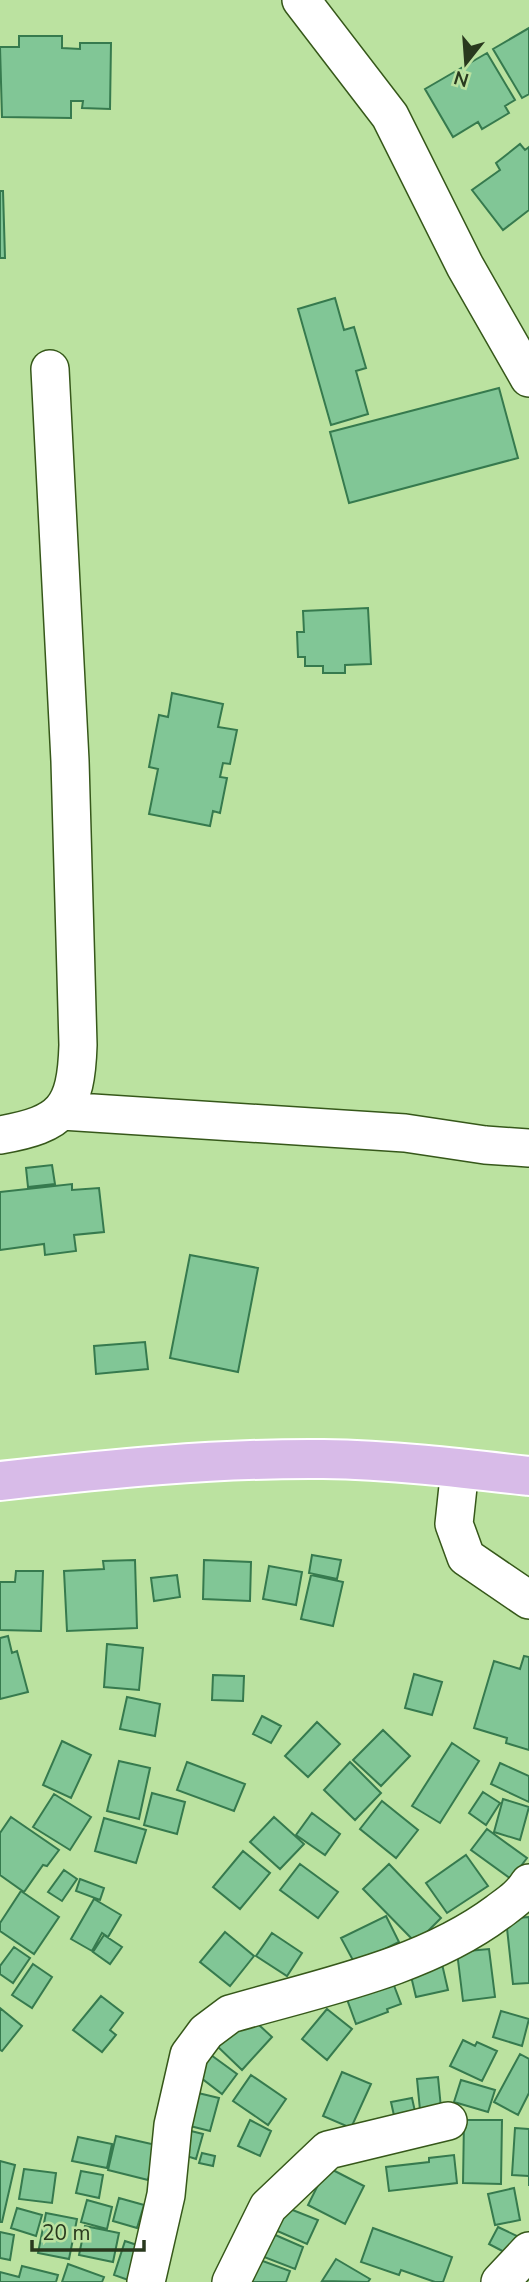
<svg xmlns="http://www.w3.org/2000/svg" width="529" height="2282" font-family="'Nunito Sans',sans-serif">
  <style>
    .building { fill: #81c696; stroke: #367a4e; stroke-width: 2 }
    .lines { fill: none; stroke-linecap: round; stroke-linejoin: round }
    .minor-casing { stroke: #36581a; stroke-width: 40 }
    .major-casing { stroke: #fff; stroke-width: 42 }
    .minor { stroke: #fff; stroke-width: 37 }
    .major { stroke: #d8bbe8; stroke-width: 38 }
  </style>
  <rect width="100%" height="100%" fill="#bbe2a0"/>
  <path class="building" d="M529,28V94L522,98L493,49Z
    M19,36H62V48L80,49V43H111L110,109L82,108L83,101H71V118L2,117L0,47H19Z
    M487,53L515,100L505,106L509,113L482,129L478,122L453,137L425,89Z
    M520,144L525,150L529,147V210L503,230L472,190L500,170L496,163Z
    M0,191H3L5,258H0Z
    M335,298L344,330L354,327L366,368L356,371L368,414L331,425L298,309Z
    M499,388L518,458L349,503L330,432Z
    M368,608L371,664L345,665V673H323V666H305V657H298L297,632H304L303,611Z
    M172,693L223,704L218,727L237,730L230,764L223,763L220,777L227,778L220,813L213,811L210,826L149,814L158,769L149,767L159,715L168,717Z
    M52,1165L55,1184L28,1187L26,1168Z
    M72,1184V1190L99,1188L104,1232L74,1235L76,1251L45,1255L44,1244L0,1250V1192Z
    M190,1255L258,1268L238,1372L170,1358Z
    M145,1342L148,1369L96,1374L94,1346Z
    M312,1555L341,1560L337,1579L309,1573Z
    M135,1560L137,1628L67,1631L64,1571L104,1569L103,1561Z
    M204,1560L251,1562L250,1601L203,1599Z
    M269,1566L302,1572L296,1605L263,1599Z
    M16,1571H43L41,1631L0,1630V1582H15Z
    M177,1575L180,1597L154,1601L151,1578Z
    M311,1575L343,1582L333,1626L301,1619Z
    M8,1636L12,1653L17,1651L28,1692L0,1699V1638Z
    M107,1644L143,1648L139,1690L104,1687Z
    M524,1656L529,1657V1750L506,1743L507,1738L474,1728L494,1661L520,1669Z
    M414,1674L442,1682L432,1715L405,1708Z
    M213,1675L244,1676L243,1701L212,1700Z
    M127,1697L160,1704L155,1736L120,1729Z
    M262,1716L281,1726L271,1743L253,1734Z
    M317,1722L340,1744L308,1777L285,1756Z
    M383,1730L410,1756L381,1786L353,1760Z
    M62,1741L91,1755L71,1798L43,1785Z
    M452,1743L479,1761L440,1823L412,1806Z
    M119,1761L150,1768L139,1819L107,1811Z
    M187,1762L245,1784L234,1811L177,1790Z
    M350,1762L381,1793L355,1820L324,1790Z
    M500,1763L529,1776V1802L491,1784Z
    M483,1792L500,1803L486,1825L469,1813Z
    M152,1793L185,1802L177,1834L144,1825Z
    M54,1794L91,1817L70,1850L33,1827Z
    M503,1799L529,1807L520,1840L494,1832Z
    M382,1801L418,1830L396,1858L360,1829Z
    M312,1813L340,1834L325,1855L296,1835Z
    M11,1817L59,1850L47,1866L43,1865L24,1892L0,1875V1833Z
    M274,1817L304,1844L280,1869L250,1842Z
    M104,1818L146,1830L136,1863L95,1851Z
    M487,1829L527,1858L511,1879L471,1850Z
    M243,1851L270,1873L240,1909L213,1887Z
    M466,1855L488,1886L447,1913L426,1883Z
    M300,1864L338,1892L318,1918L280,1890Z
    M389,1864L441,1918L416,1943L363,1889Z
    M64,1870L77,1879L62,1901L48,1892Z
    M80,1879L104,1888L100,1900L76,1891Z
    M21,1891L59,1917L34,1954L0,1931V1923Z
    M94,1899L121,1915L108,1937L102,1933L92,1951L71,1939Z
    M386,1916L399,1942L355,1964L341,1938Z
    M529,1917V1983L513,1984L506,1919Z
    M225,1932L254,1956L230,1986L200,1962Z
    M272,1933L302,1953L287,1976L256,1956Z
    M104,1935L122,1947L110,1964L93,1952Z
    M14,1947L30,1958L13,1983L0,1974V1966Z
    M489,1949L495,1997L463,2001L457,1952Z
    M33,1964L52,1977L32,2008L12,1995Z
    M442,1964L448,1990L416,1997L410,1972Z
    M390,1975L401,2004L387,2009L388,2012L356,2024L344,1991Z
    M101,1996L123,2013L110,2030L116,2035L102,2052L73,2030Z
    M0,2008L22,2026L2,2051L0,2050Z
    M327,2009L352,2029L327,2060L302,2039Z
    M501,2011L529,2019L522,2046L493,2037Z
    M247,2014L272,2037L242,2070L217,2046Z
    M463,2040L475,2046L477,2042L497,2051L482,2081L450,2066Z
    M520,2054L529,2059V2093L518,2115L494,2102Z
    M211,2055L237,2074L222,2094L196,2074Z
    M342,2072L371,2084L351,2128L323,2116Z
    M251,2075L286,2099L268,2125L233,2101Z
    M438,2077L441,2108L420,2110L417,2079Z
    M461,2080L495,2090L488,2112L454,2102Z
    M194,2092L219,2098L210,2131L186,2125Z
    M412,2098L416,2116L395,2120L391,2102Z
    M250,2120L271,2131L260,2156L238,2146Z
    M464,2120H502L501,2184L463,2183Z
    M515,2128L529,2129V2186V2176L512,2175Z
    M183,2129L203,2134L196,2159L177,2153Z
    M116,2136L156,2145L148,2180L108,2170Z
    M78,2137L112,2144L107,2168L72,2161Z
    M202,2153L215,2156L213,2166L199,2163Z
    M454,2155L457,2183L389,2191L386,2167L429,2162V2158Z
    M0,2161L15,2165L2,2222H0Z
    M327,2167L364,2186L345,2224L308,2205Z
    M24,2169L56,2173L52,2203L19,2199Z
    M81,2171L103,2175L99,2198L76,2193Z
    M514,2188L520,2220L495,2225L488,2194Z
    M119,2198L144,2205L137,2228L113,2221Z
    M87,2200L112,2207L107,2229L81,2222Z
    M285,2207L318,2220L307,2244L275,2230Z
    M17,2208L42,2215L36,2236L11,2228Z
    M46,2213L77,2219L69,2259L38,2253Z
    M85,2226L119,2233L113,2262L79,2255Z
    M498,2227L519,2237L510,2255L489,2244Z
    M373,2228L452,2257L443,2282H435L401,2270L399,2275L361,2262Z
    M0,2232L14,2235L10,2260L0,2258Z
    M273,2234L303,2247L295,2269L264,2257Z
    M125,2241L143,2247L131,2281L114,2275Z
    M336,2259L370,2279L368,2282L322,2281Z
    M260,2260L290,2271L286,2282H252Z
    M68,2264L104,2277L102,2282H62Z
    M22,2266L58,2275L56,2282H0V2272L19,2277Z"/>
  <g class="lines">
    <g class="minor-casing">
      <path id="minor" d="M301,0L390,116L465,266L529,378
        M62,1111L405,1133L485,1145L529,1148
        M0,1135C63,1124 76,1109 78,1045L70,761L50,369
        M460,1468L454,1524L466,1557L529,1600
        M146,2282L166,2195L173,2125L189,2055L206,2032L230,2014C319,1988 423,1968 498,1912C510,1903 521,1896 529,1883
        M231,2282L268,2207L328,2150L448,2121
        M500,2282L529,2251"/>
    </g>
    <g class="major-casing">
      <path id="major" d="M0,1481C107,1469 215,1458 323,1459C392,1460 460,1468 529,1476"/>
    </g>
    <use href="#minor" class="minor"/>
    <use href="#major" class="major"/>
  </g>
  <g transform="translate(466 63) rotate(197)" stroke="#bbe2a0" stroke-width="5" paint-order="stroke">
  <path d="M0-5L12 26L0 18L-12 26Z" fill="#29391e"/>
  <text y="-10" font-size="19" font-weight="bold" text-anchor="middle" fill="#29391e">N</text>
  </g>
  <path d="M32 2240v10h112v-10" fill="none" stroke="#29391e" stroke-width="3.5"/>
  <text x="42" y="2240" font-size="21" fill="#29391e" stroke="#bbe2a0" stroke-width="5" paint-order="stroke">20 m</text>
</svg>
